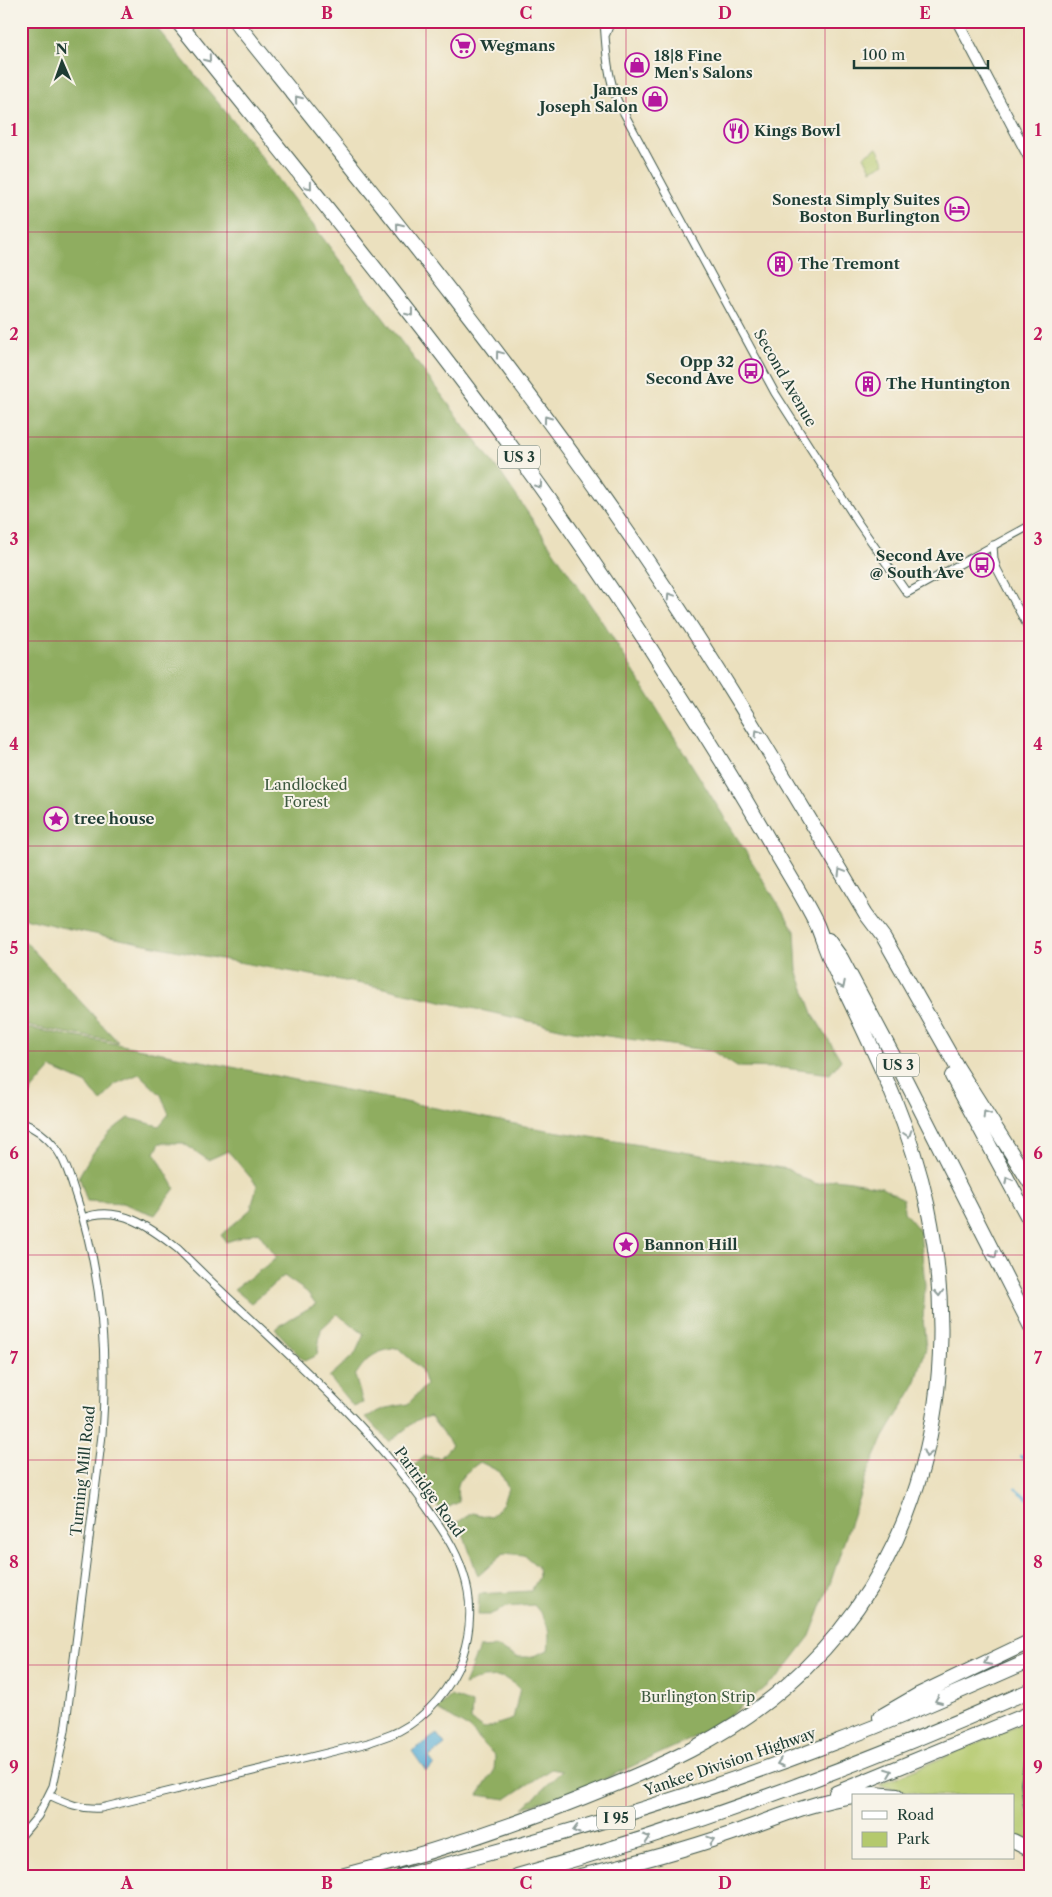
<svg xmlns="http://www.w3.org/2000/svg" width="1052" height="1897" font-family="'Libre Caslon Text',serif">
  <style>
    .green { fill: #b4c96d; stroke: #6a8350 }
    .forest { fill: #8fad60; stroke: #57754a }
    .water { fill: #5aafd6; stroke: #3c7685 }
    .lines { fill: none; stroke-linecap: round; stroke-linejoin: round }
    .stream { stroke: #5aafd6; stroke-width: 2.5 }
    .street-casing { stroke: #3e5549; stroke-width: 9 }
    .secondary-casing { stroke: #3e5549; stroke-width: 12 }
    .highway-casing { stroke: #3e5549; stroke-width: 16 }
    .street { stroke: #fff; stroke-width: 7 }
    .secondary { stroke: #fff; stroke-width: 10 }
    .highway { stroke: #fff; stroke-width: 14 }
    .oneway { stroke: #8f9e9a }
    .grid { fill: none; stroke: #c2185b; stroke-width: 1; stroke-opacity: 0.55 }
    .labels { text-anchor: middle; stroke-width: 4; stroke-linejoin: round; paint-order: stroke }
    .shield { fill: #f7f3e8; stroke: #60746a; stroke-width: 1 }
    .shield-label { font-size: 14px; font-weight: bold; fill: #1f3d34 }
    .poi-label { font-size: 15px; font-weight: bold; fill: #1f3d34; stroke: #f7f3e8; text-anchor: start }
    .street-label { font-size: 15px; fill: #1f3d34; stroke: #f7f3e8 }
    .park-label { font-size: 15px; fill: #3d593f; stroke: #f7f3e8 }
    .neatline { fill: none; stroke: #c2185b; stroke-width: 2 }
    .grid-label { font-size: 16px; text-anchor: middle; font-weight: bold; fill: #c2185b }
  </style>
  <rect width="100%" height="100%" fill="#f7f3e8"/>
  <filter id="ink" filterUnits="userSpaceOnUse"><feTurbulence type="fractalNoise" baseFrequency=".02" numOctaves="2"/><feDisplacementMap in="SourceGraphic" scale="10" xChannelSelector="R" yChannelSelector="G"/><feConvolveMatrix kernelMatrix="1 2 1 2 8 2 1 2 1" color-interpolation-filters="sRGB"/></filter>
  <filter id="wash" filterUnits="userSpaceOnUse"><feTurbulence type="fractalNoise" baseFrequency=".0096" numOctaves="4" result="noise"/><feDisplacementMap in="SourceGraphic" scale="20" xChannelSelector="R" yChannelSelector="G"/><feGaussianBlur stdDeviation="1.12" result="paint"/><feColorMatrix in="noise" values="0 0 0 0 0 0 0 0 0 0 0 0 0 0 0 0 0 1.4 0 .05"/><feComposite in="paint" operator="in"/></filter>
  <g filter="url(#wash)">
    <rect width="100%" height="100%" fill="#ebe0be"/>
    <path class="green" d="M877,148L885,163L871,170L864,156Z
      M1031,1720V1749L1026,1761V1810L1031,1823V1843L1013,1834V1796H930L881,1786V1784Z"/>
    <path class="forest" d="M21,21H151L248,139L502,475L611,635L795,931L797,970L814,1016L841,1060L830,1074L784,1068L737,1067L712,1051L573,1031L379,987L215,958L60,927L21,917Z
      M21,937L118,1042L21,1025Z
      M21,1027L117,1044L535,1128L788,1169L805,1179L817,1184L834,1179L851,1181L882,1187L903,1199L904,1212L920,1231L925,1285L923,1319L926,1348L915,1385L884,1437L865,1479L831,1581L810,1636L780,1675L733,1713L689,1740L598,1782L523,1808L562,1771L551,1769L506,1799L478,1795L494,1771L495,1756L470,1729L437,1709L451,1696L472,1704L471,1720L483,1729L513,1719L520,1688L503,1677L483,1678L464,1685L479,1648L497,1647L517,1657H532L548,1650C551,1630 547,1620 534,1605L507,1607L489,1615H478L479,1594L531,1591L539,1577L538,1567L524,1555L504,1553L478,1576L463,1533L455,1524L472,1513L491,1517L503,1503L508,1488L500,1472L480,1462C464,1474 453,1480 459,1502L441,1511L410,1469L425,1456L440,1458L452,1445L430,1416L417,1420L389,1442L366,1417L386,1408L408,1404L426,1385L421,1369L398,1348C375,1351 367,1357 355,1376L363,1403L353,1406L329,1377L355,1354L364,1334L337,1314L321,1329L317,1355L304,1361L275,1329L290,1319L316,1304L307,1292L284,1276L251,1303L234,1289L277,1258L258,1232L226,1242L221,1235L251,1209L257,1185L228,1151L208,1160L183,1143H160L155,1153L175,1188L155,1215L122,1203L87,1201L79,1176C92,1153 105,1132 129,1118L159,1126L169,1114L161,1095L139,1074L115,1084L101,1102L87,1084L51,1068L32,1090L25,1112H21Z"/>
    <path class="water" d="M437,1734L445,1745L429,1757L434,1765L426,1771L412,1751Z"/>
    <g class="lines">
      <path class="stream" d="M1021,1456L1031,1467
        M1015,1488L1031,1501"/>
    </g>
  </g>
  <g filter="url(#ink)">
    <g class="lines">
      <g class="street-casing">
        <path id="street" d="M604,21C606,50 607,75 618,102L775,393L859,524L907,593L1031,525
          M606,34L611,21
          M993,545L994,559L997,569L1031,633
          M21,1122C34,1127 46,1136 55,1147C66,1161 71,1181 77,1199C102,1275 108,1355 102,1435L65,1731L53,1786L38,1816L21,1836
          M49,1795C66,1803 82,1810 101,1808L368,1743C378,1739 389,1736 399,1731C428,1716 451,1688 462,1658C471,1631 473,1600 463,1572C454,1544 437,1522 420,1498C352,1404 259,1331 178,1249C150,1227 119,1204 83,1218"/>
      </g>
      <g class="secondary-casing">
        <path id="secondary" d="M957,21L1031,161"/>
      </g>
      <g class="highway-casing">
        <path id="highway" d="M177,21C291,164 408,305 516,453C573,531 628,612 680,695C713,746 745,798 775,851C789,875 805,900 817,925C823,940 828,956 835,970C874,1051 909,1119 928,1208C964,1382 924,1567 786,1686C727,1738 657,1768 584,1797C505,1829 424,1855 341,1876
          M235,21C368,187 503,352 624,527C711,652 788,783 866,914L884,938L957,1067L1031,1184
          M828,940L841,958L898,1065L1031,1327
          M952,1076L1031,1223
          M880,1717L918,1695L1031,1641
          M1031,1763L1028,1784L1031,1806
          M836,1793L1031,1713
          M853,1796L874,1794L897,1796
          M1013,1841L1031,1850
          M402,1876C546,1840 687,1799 825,1746C895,1720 963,1690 1031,1660
          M517,1876C694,1827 863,1765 1031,1690
          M580,1876C631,1864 681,1851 730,1834C771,1820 811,1802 853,1796"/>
      </g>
      <use href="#street" class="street"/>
      <use href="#secondary" class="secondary"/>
      <use href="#highway" class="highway"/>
    </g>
    <defs><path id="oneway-chevron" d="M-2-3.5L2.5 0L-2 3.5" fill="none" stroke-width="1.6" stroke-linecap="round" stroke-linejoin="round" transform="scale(1.25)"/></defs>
    <g class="oneway">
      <use href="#oneway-chevron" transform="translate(208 59) rotate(51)"/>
      <use href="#oneway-chevron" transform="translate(298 99) rotate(-129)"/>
      <use href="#oneway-chevron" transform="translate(309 186) rotate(51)"/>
      <use href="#oneway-chevron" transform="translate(399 226) rotate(-129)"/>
      <use href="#oneway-chevron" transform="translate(410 313) rotate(52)"/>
      <use href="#oneway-chevron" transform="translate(499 354) rotate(-127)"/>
      <use href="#oneway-chevron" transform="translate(547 419) rotate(-126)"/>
      <use href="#oneway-chevron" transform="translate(539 485) rotate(55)"/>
      <use href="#oneway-chevron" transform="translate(670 596) rotate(-124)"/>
      <use href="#oneway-chevron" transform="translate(758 733) rotate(-122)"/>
      <use href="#oneway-chevron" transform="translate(841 872) rotate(-121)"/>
      <use href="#oneway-chevron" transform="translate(842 985) rotate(63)"/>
      <use href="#oneway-chevron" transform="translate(986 1114) rotate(-122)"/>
      <use href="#oneway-chevron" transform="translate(908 1134) rotate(72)"/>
      <use href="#oneway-chevron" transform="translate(1008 1180) rotate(-118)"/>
      <use href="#oneway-chevron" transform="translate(994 1255) rotate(63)"/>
      <use href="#oneway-chevron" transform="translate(939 1293) rotate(87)"/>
      <use href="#oneway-chevron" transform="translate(927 1454) rotate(104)"/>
      <use href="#oneway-chevron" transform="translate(987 1662) rotate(154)"/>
      <use href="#oneway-chevron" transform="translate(938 1700) rotate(157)"/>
      <use href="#oneway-chevron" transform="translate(780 1763) rotate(160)"/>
      <use href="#oneway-chevron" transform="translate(889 1772) rotate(-21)"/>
      <use href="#oneway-chevron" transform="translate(576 1830) rotate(164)"/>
      <use href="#oneway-chevron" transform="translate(647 1838) rotate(-18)"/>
      <use href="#oneway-chevron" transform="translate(711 1840) rotate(-18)"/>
    </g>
  </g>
  <path class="grid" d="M227,21V1876M426,21V1876M626,21V1876M825,21V1876M21,232H1031M21,437H1031M21,641H1031M21,846H1031M21,1051H1031M21,1255H1031M21,1460H1031M21,1665H1031"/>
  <defs>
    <g id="supermarket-ring" transform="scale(1.25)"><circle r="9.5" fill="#f7f3e8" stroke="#b5179e" stroke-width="1.5"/><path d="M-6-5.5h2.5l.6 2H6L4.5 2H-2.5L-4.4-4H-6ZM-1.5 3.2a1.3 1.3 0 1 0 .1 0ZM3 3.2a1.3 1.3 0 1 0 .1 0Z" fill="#b5179e"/></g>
    <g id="shop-ring" transform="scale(1.25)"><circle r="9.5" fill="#f7f3e8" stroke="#b5179e" stroke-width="1.5"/><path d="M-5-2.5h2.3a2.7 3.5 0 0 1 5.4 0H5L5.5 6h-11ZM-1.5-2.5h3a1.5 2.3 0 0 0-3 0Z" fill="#b5179e"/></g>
    <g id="restaurant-ring" transform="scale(1.25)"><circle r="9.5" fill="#f7f3e8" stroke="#b5179e" stroke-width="1.5"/><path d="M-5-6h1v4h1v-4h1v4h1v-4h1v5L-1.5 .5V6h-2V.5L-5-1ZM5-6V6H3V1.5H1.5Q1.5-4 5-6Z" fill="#b5179e"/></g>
    <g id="hotel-ring" transform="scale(1.25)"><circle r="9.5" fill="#f7f3e8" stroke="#b5179e" stroke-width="1.5"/><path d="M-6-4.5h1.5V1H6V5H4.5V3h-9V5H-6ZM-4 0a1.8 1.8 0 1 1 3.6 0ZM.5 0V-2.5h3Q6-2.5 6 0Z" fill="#b5179e"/></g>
    <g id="building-ring" transform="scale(1.25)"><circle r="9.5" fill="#f7f3e8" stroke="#b5179e" stroke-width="1.5"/><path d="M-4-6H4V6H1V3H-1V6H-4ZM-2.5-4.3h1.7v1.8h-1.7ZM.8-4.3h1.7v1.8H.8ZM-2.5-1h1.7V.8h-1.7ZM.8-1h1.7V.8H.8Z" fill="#b5179e"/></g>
    <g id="bus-ring" transform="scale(1.25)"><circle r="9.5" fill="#f7f3e8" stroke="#b5179e" stroke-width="1.5"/><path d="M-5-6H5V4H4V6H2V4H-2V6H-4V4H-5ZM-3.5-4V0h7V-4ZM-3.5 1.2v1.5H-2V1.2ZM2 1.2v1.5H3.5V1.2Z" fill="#b5179e"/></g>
    <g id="sight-ring" transform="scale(1.25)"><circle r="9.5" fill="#f7f3e8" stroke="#b5179e" stroke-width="1.5"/><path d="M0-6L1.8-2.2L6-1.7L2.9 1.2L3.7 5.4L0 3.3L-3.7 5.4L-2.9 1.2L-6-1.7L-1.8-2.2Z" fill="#b5179e"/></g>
  </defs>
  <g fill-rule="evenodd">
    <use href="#supermarket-ring" x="463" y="46"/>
    <use href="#shop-ring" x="637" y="65"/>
    <use href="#shop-ring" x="655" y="99"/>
    <use href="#restaurant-ring" x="736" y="131"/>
    <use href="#hotel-ring" x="957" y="209"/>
    <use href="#building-ring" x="780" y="264"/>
    <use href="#bus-ring" x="751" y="371"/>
    <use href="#building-ring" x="868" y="384"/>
    <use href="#bus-ring" x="982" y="565"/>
    <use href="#sight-ring" x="56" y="819"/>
    <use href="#sight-ring" x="626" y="1245"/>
  </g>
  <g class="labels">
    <g class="shield">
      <rect x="498" y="445.5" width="42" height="23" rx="4"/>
      <rect x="877" y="1053.5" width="42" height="23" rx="4"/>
      <rect x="597" y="1806.5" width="38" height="23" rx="4"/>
    </g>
    <g class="shield-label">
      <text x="519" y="462">US 3</text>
      <text x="898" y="1070">US 3</text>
      <text x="616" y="1823">I 95</text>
    </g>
    <g class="poi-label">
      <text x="480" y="51">Wegmans</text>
      <text x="654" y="61">18|8 Fine<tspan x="654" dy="17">Men's Salons</tspan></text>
      <text x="638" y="95" text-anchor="end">James<tspan x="638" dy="17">Joseph Salon</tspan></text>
      <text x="754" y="136">Kings Bowl</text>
      <text x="940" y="205" text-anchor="end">Sonesta Simply Suites<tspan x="940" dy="17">Boston Burlington</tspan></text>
      <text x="798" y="269">The Tremont</text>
      <text x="734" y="367" text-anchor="end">Opp 32<tspan x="734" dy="17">Second Ave</tspan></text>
      <text x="886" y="389">The Huntington</text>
      <text x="964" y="561" text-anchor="end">Second Ave<tspan x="964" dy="17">@ South Ave</tspan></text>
      <text x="74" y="824">tree house</text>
      <text x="644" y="1250">Bannon Hill</text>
    </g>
    <g class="street-label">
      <text transform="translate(785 378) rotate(60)" y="5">Second Avenue</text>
      <text transform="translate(83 1471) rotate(-84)" y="5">Turning Mill Road</text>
      <text transform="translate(429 1492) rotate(54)" y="5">Partridge Road</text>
      <text transform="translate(730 1762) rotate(-19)" y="5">Yankee Division Highway</text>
    </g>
    <g class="park-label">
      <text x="306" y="790">Landlocked<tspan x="306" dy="17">Forest</tspan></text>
      <text x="698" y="1702">Burlington Strip</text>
    </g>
  </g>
  <rect width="1052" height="1897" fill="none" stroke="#f7f3e8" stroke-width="55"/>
  <rect x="852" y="1794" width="162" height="65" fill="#f7f3e8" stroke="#a1aaa0"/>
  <rect x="862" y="1811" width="25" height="8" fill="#ffffff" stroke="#a1aaa0"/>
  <text x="897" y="1820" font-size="15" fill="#1f3d34">Road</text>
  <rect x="862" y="1832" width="25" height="15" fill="#b4c96d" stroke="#a1aaa0"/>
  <text x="897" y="1844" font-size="15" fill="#1f3d34">Park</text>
  <g transform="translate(62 62) rotate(358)" stroke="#f7f3e8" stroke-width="4" paint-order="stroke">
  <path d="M0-4L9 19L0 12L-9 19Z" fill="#1f3d34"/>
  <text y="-8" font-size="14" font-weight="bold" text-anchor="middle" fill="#1f3d34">N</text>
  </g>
  <path d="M854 60v8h134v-8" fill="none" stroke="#1f3d34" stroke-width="2.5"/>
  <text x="862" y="60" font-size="15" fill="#1f3d34" stroke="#f7f3e8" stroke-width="4" paint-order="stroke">100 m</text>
  <rect x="28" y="28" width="996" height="1842" class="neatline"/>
  <g class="grid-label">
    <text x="127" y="19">A</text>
    <text x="327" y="19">B</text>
    <text x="526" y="19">C</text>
    <text x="725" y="19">D</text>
    <text x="925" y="19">E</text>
    <text x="14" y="136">1</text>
    <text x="1038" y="136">1</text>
    <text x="14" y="340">2</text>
    <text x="1038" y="340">2</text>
    <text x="14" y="545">3</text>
    <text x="1038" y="545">3</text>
    <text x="14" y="750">4</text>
    <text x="1038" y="750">4</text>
    <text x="14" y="954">5</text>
    <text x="1038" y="954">5</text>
    <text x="14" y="1159">6</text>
    <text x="1038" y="1159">6</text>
    <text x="14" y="1364">7</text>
    <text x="1038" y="1364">7</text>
    <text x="14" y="1568">8</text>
    <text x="1038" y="1568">8</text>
    <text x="14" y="1773">9</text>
    <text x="1038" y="1773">9</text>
    <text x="127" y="1889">A</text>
    <text x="327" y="1889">B</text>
    <text x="526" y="1889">C</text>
    <text x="725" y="1889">D</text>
    <text x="925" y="1889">E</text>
  </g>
</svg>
